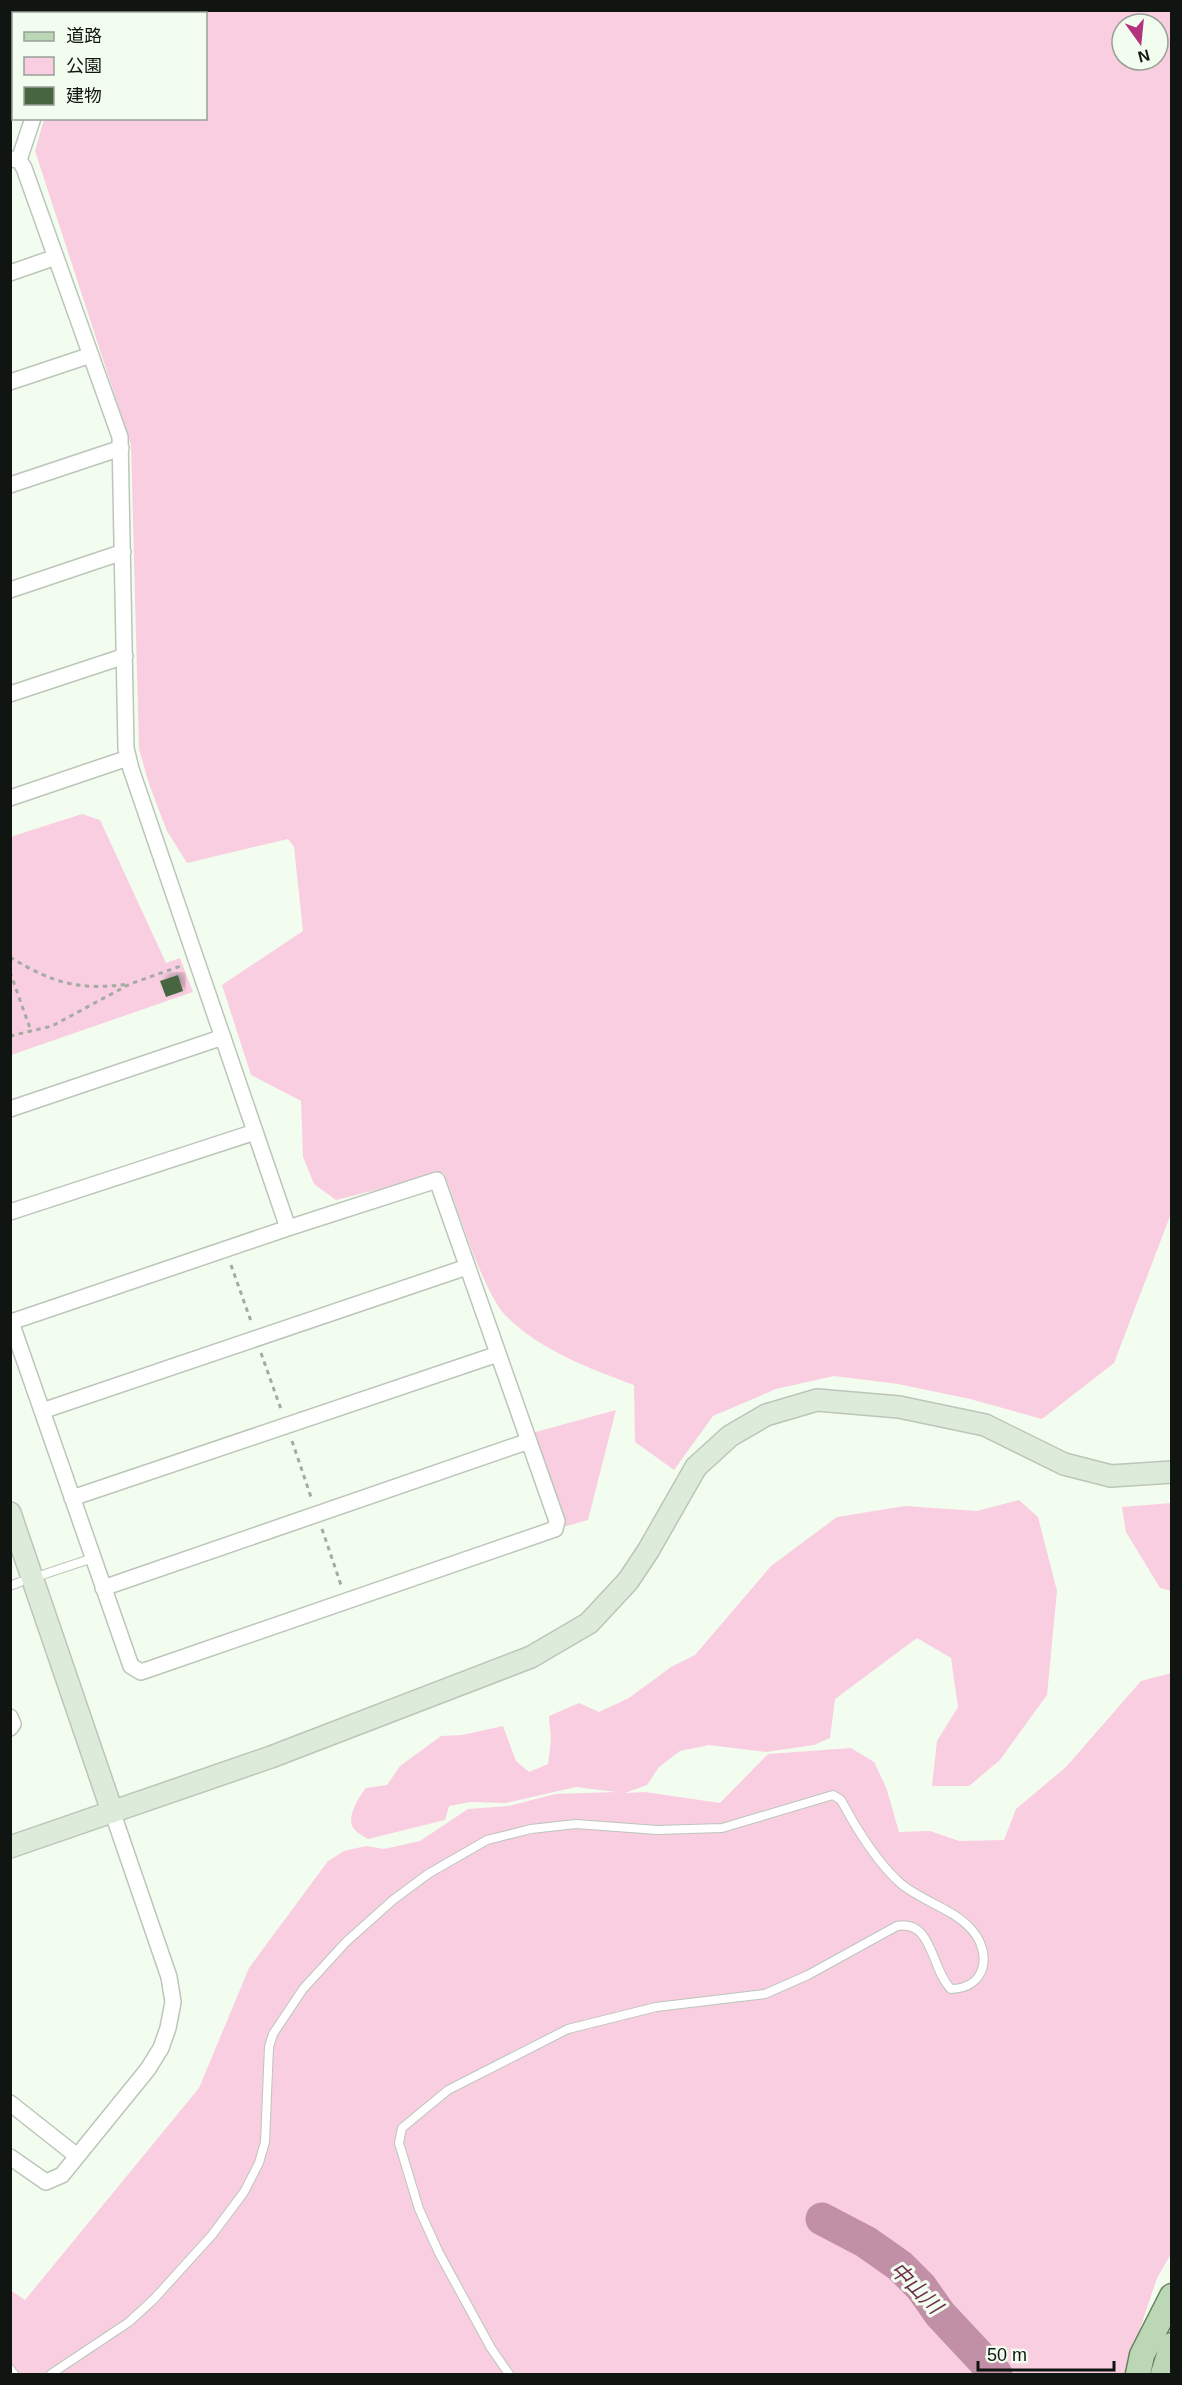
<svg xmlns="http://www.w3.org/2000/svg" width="1182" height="2385" font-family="Helvetica,'Noto Sans JP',sans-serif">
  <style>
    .green { fill: #facee1; fill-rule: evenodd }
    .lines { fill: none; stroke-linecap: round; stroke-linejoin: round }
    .river { stroke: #c190a7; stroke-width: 33 }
    .building { fill: #476541; filter: url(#shadow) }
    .lane-casing { stroke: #bbc6b9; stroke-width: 10 }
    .street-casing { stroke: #bbc6b9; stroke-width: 18 }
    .secondary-casing { stroke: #bbc6b9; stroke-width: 24 }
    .primary-casing { stroke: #62825b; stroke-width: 27 }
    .path { stroke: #a4aca2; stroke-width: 3; stroke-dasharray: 4.5 4.5; stroke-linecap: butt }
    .lane { stroke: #fff; stroke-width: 8 }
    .street { stroke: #fff; stroke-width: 15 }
    .secondary { stroke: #ddebda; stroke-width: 21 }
    .primary { stroke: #bbd7b5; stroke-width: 24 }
    .labels { text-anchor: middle; stroke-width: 6; stroke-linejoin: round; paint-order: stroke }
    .water-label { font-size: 21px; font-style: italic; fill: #6e3051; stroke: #f2fdef }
  </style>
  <defs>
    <filter id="shadow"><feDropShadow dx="4.5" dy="-4.5" stdDeviation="3" flood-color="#0004"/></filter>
  </defs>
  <rect width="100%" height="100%" fill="#f2fdef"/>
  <path class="green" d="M77,11H1171L1172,1211L1114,1363L1042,1419L970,1399L898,1384L834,1376L776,1389L713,1416L674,1470L635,1442L634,1385C589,1368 541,1351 506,1316C482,1291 458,1208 444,1173L336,1200L314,1184L303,1157L301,1101L251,1075L222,985L303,931L294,847L288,839L187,863L167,831L149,784L139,749L131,445L35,151L44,119L206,118V14L76,13ZM1122,24H1158V60H1122Z
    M82,814L100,820L166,963L180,958L193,992L11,1055L10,837Z
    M616,1410L588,1520L563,1527L532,1433Z
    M1019,1500L1038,1517L1057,1591L1047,1695L1000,1760L969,1786H932L937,1741L958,1707L951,1658L917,1638L835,1699L830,1738L814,1745L766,1752L709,1745L680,1751L659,1767L647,1785L625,1793L645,1792L720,1803L768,1754L851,1748L874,1762L886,1787L899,1832L930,1831L959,1841L1004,1840L1016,1809L1066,1767L1141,1681L1171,1673V2254L1157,2278L1125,2374H11L10,2290L25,2300L199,2088L249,1968L328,1861L344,1851L366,1846L384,1849L420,1841L468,1809L509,1806L555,1794L616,1792L576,1787L506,1803L470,1802L449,1806L445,1820L368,1839C364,1836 358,1834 355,1830C344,1819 359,1797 366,1788L387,1785L400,1766L441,1736L462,1735L503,1726L516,1761L529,1772L548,1764L551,1740L549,1716L579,1703L599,1712L629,1698L671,1667L695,1655L771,1566L837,1517L905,1506L977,1511Z
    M1171,1503H1172L1171,1591L1160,1588L1126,1532L1122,1507Z"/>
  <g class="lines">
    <path class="river" d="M822,2219L866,2242L900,2266L921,2287L940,2314L996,2374"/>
  </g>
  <path class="building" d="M178,975L183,991L166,997L160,981Z"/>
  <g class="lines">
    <g class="lane-casing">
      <path id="lane" d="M42,1575L93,1558
        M10,1586L20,1582
        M10,2369L14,2374
        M51,2374L129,2322L154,2299L212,2235L244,2192L259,2163L265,2142L269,2047L273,2034L303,1989L346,1942L393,1900L428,1874L487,1840L531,1829L576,1824L657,1830L722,1828L833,1795L841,1800C856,1828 875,1860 899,1882C920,1901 953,1908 972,1930C992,1953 987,1988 951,1989C931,1970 933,1919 897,1926L808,1975L765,1994L656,2007L568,2029L448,2090L402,2128L399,2143L419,2209L439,2253L491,2348L509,2374"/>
    </g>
    <g class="street-casing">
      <path id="street" d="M10,71L14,72
        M10,159L19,160L24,168L120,437L126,748L131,769L288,1228
        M19,160L33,118
        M10,273L56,257
        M10,382L91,355
        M10,485L121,448
        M10,590L123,552
        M10,694L125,656
        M10,798L128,758
        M10,1109L223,1037
        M437,1180L557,1521L555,1529L141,1672L131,1666L11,1322L288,1228Z
        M10,1212L255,1132
        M42,1411L467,1267
        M72,1498L498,1354
        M103,1588L529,1441
        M10,1717L13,1724L10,1728
        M10,2103L77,2156
        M10,2157L46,2182L62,2175L148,2069L161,2048L168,2028L173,2002L169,1977L112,1811"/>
    </g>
    <g class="secondary-casing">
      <path id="secondary" d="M10,1513L112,1811
        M10,1847L271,1757L531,1657L589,1623L628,1581L648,1551L696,1467L730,1436L766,1415L817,1400L899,1407L985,1425L1064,1464L1111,1476L1172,1472"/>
    </g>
    <g class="primary-casing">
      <path id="primary" d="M1138,2374L1142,2355L1172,2296
        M1163,2374L1172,2345"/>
    </g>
    <path class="path" d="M10,957C52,983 80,991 128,984
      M10,972L31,1031
      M10,1036L52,1026L130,984L181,966
      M231,1265L252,1324
      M261,1353L282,1412
      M292,1441L312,1500
      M322,1529L341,1585"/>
    <use href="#lane" class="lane"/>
    <use href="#street" class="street"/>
    <use href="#secondary" class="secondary"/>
    <use href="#primary" class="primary"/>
  </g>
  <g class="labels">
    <g class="water-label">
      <text transform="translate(916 2288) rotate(45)" y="7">中山川</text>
    </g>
  </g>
  <rect width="1182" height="2385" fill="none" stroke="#111511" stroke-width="24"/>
  <rect x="12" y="12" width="195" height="108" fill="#f2fdef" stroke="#98a096" stroke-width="1.5"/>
  <rect x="24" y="32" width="30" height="9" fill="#bbd7b5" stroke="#98a096" stroke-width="1.5"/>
  <text x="66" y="42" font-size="18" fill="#111511">道路</text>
  <rect x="24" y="57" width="30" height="18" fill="#facee1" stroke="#98a096" stroke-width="1.5"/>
  <text x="66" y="72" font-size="18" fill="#111511">公園</text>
  <rect x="24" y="87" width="30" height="18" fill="#476541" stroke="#98a096" stroke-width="1.5"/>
  <text x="66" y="102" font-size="18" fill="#111511">建物</text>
  <g transform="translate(1140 42) rotate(165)"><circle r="28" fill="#f2fdef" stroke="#98a096" stroke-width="1.5"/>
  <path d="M0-4.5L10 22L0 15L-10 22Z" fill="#b4337d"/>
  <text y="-9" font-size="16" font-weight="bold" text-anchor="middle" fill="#111511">N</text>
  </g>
  <path d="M978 2361v9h136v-9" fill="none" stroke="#111511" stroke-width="3"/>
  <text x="987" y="2361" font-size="18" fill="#111511" stroke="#f2fdef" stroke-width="4.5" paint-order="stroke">50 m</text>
</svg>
